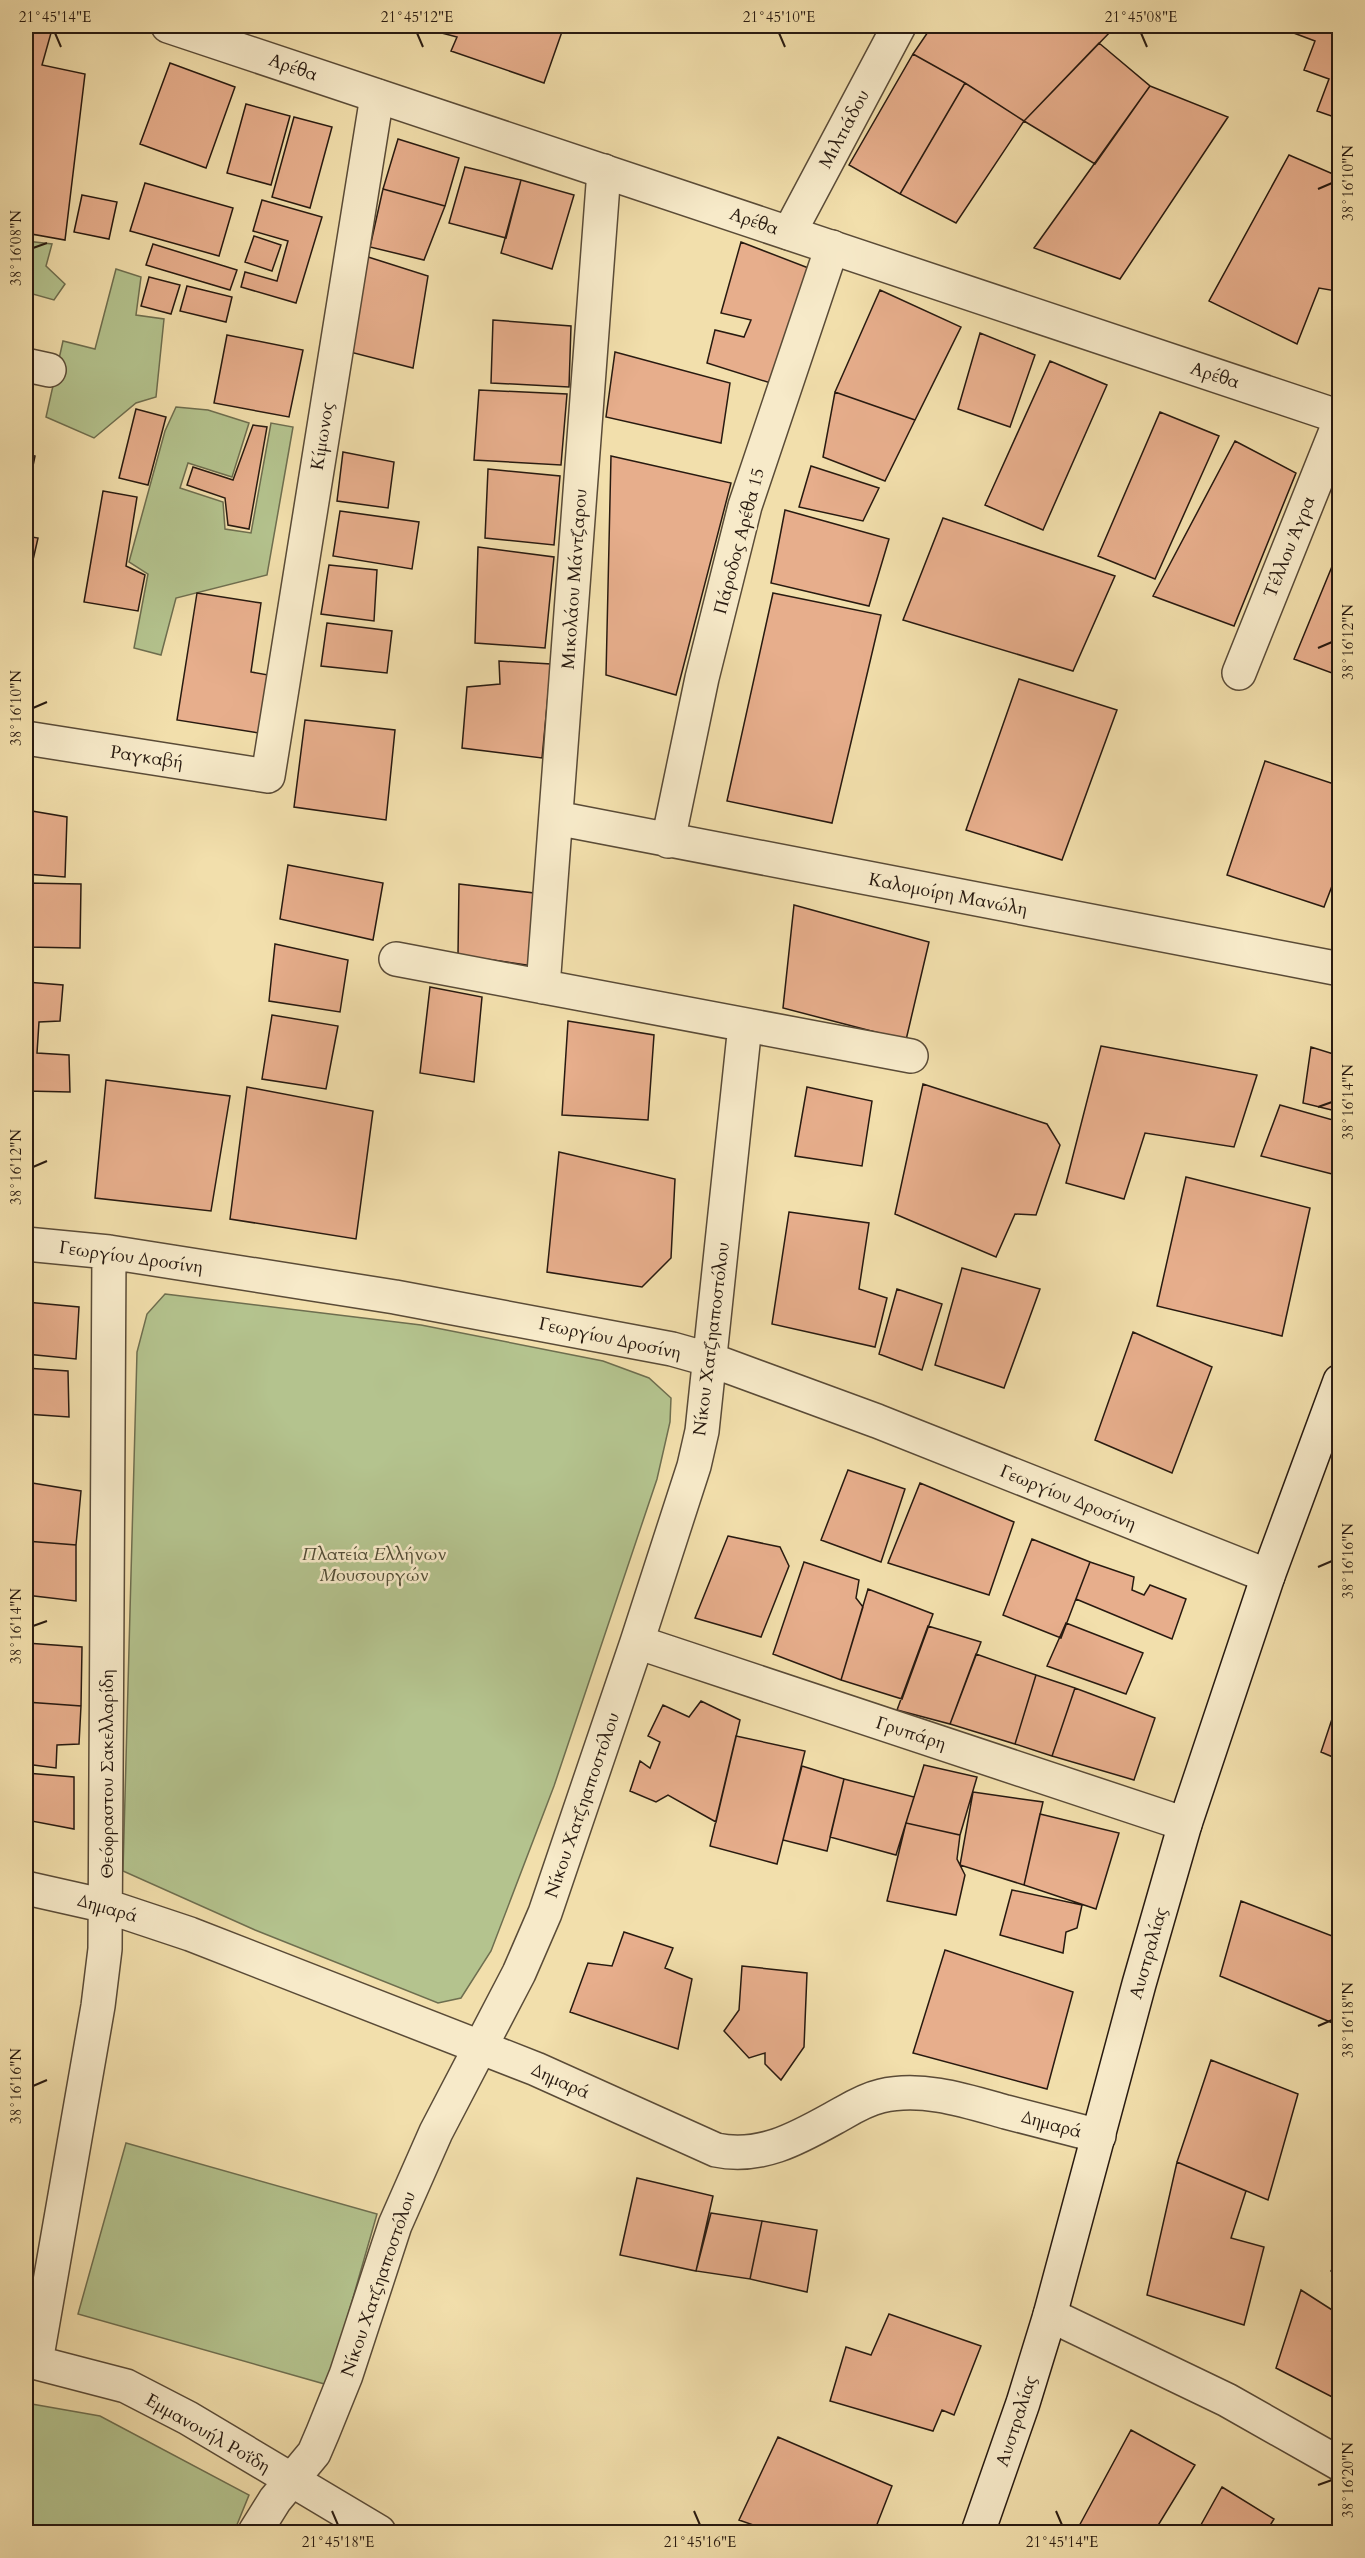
<svg xmlns="http://www.w3.org/2000/svg" width="1365" height="2558" font-family="Cardo,serif">
  <style>
    .green { fill: #b4c38e; stroke: #6e6e4f; stroke-width: 1.5 }
    .building { fill: #e7ae8c; stroke: #281a10; stroke-width: 1.5 }
    .lines { fill: none; stroke-linecap: round; stroke-linejoin: round }
    .minor-casing { stroke: #5a4b37; stroke-width: 36 }
    .tertiary-casing { stroke: #5a4b37; stroke-width: 36 }
    .secondary-casing { stroke: #281a10; stroke-width: 36 }
    .minor { stroke: #f7eac9; stroke-width: 33 }
    .tertiary { stroke: #f7eac9; stroke-width: 33 }
    .secondary { stroke: #f7eac9; stroke-width: 33 }
    .ticks { fill: none; stroke: #281a10; stroke-width: 2 }
    .labels { text-anchor: middle; stroke-width: 5; stroke-linejoin: round; paint-order: stroke }
    .street-label { font-size: 18px; fill: #281a10; stroke: #f7eac9 }
    .park-label { font-size: 18px; font-style: italic; fill: #524d36; stroke: #f7eac9 }
    .neatline { fill: none; stroke: #281a10; stroke-width: 2 }
    .ticks-label { font-size: 15px; text-anchor: middle; fill: #281a10 }
  </style>
  <rect width="100%" height="100%" fill="#f2dfac"/>
  <filter id="stains"><feTurbulence type="fractalNoise" baseFrequency=".00333" numOctaves="4"/><feColorMatrix values="0 0 0 0 .2 0 0 0 0 .09 0 0 0 0 .02 0 0 0 .5 -.17"/></filter>
  <radialGradient id="worn" r=".72"><stop offset=".6" stop-color="#630" stop-opacity="0"/><stop offset="1" stop-color="#630" stop-opacity=".3"/></radialGradient>
  <path class="green" d="M26,241L52,244L46,266L65,284L54,300L33,294L26,301Z
    M116,269L141,277L136,315L164,319L156,397L136,403L94,438L46,417L63,341L95,349Z
    M176,407L208,410L249,423L232,477L188,463L180,488L223,502L225,529L251,533L271,423L293,427L267,575L176,598L161,655L134,648L148,574L129,562L165,431Z
    M165,1294L421,1325L603,1361L649,1378L671,1398L670,1422L657,1479L554,1786L491,1951L461,1998L438,2003L255,1930L123,1871L137,1352L147,1314Z
    M126,2143L377,2214L328,2385L78,2314Z
    M26,2403L100,2416L249,2495L234,2532H26Z"/>
  <path class="building" d="M26,26H34L51,33L42,65L85,74L65,240L26,233Z
    M415,26H564L544,83L451,51L457,37Z
    M932,26H1108L1112,30L1024,121L965,83L913,54Z
    M1284,26H1340V119L1317,111L1329,79L1304,70L1315,41L1283,29Z
    M1099,43L1150,86L1095,164L1024,121Z
    M913,54L965,83L900,194L849,165Z
    M170,63L235,87L206,168L140,144Z
    M965,83L1024,121L956,223L900,194Z
    M1150,86L1228,117L1120,279L1034,248Z
    M246,104L290,116L271,185L227,173Z
    M294,117L332,127L310,208L272,197Z
    M398,139L459,158L445,206L383,189Z
    M1289,155L1340,177V278L1336,291L1319,288L1297,344L1209,301Z
    M465,167L521,180L506,238L449,223Z
    M521,180L574,195L552,269L501,253Z
    M145,183L233,208L219,256L130,231Z
    M383,189L445,206L424,260L370,247Z
    M82,195L117,202L109,239L74,232Z
    M262,200L322,217L296,303L241,287L245,272L277,281L288,241L253,231Z
    M254,236L281,245L272,271L245,262Z
    M741,242L811,269L777,385L707,363L715,330L744,337L751,320L721,313Z
    M153,244L237,270L230,290L146,265Z
    M365,256L428,276L413,368L350,352Z
    M149,277L180,285L171,314L141,306Z
    M187,286L232,297L226,322L180,311Z
    M880,290L961,327L915,420L835,392Z
    M493,320L571,326L569,387L491,383Z
    M980,333L1035,355L1010,427L958,409Z
    M227,335L303,350L289,417L214,403Z
    M615,352L730,383L721,443L606,417Z
    M1050,361L1107,385L1043,530L985,505Z
    M479,390L567,394L561,465L474,460Z
    M835,392L915,420L885,481L823,457Z
    M136,409L166,417L148,485L119,478Z
    M1160,412L1219,436L1155,579L1098,556Z
    M253,425L267,427L249,529L228,525L225,498L187,485L193,467L233,480Z
    M1235,441L1296,473L1234,626L1153,596Z
    M343,452L394,462L388,508L337,501Z
    M26,454L35,456L26,500Z
    M611,456L731,483L676,695L606,675Z
    M811,466L879,488L863,521L799,507Z
    M488,469L560,476L554,545L485,538Z
    M103,491L137,497L126,566L145,575L138,611L84,602Z
    M785,510L889,539L869,606L771,583Z
    M340,511L419,522L412,569L333,556Z
    M943,518L1115,576L1073,671L903,620Z
    M26,536L38,538L30,573L26,572Z
    M478,547L554,557L545,648L475,643Z
    M1340,547V676L1294,659Z
    M329,565L377,570L374,621L321,614Z
    M197,593L261,603L251,672L274,676L265,734L177,720Z
    M773,593L881,615L832,823L727,801Z
    M327,623L392,631L387,673L321,666Z
    M499,661L551,664L542,758L462,748L467,687L500,684Z
    M1019,679L1117,710L1062,860L966,830Z
    M305,720L395,730L386,820L294,807Z
    M1265,761L1340,786V865L1324,907L1227,875Z
    M26,810L67,817L65,877L26,874Z
    M288,865L383,883L373,940L280,919Z
    M26,883L81,884L80,948L26,947Z
    M459,884L534,893L533,966L458,955Z
    M794,905L929,942L906,1040L783,1008Z
    M275,944L348,960L340,1012L269,1001Z
    M26,982L63,985L60,1021L39,1022L37,1053L69,1055L70,1092L26,1091Z
    M430,987L482,997L474,1082L420,1073Z
    M272,1015L338,1026L326,1089L262,1079Z
    M568,1021L654,1035L648,1120L562,1115Z
    M1101,1046L1257,1075L1234,1147L1145,1133L1124,1199L1066,1183Z
    M1311,1047L1340,1056V1112L1303,1103Z
    M106,1080L230,1096L211,1211L95,1198Z
    M923,1084L1047,1124L1060,1145L1036,1215L1015,1214L996,1257L895,1214Z
    M247,1087L373,1111L356,1239L230,1219Z
    M807,1087L872,1101L862,1166L795,1156Z
    M1280,1105L1340,1122V1176L1261,1156Z
    M559,1152L675,1179L671,1258L642,1287L547,1272Z
    M1186,1177L1310,1208L1282,1336L1157,1306Z
    M789,1212L869,1223L859,1289L887,1298L875,1347L772,1324Z
    M962,1268L1040,1289L1004,1388L935,1365Z
    M897,1289L942,1304L922,1370L879,1354Z
    M26,1302L79,1307L76,1359L26,1354Z
    M1133,1332L1212,1367L1172,1473L1095,1440Z
    M26,1368L68,1371L69,1417L26,1414Z
    M848,1470L905,1489L881,1562L821,1540Z
    M26,1482L81,1491L76,1545L26,1541Z
    M920,1483L1014,1522L989,1595L888,1563Z
    M728,1536L780,1547L789,1566L761,1637L695,1618Z
    M1032,1539L1090,1562L1061,1638L1003,1615Z
    M26,1541L76,1545V1601L26,1595Z
    M804,1562L859,1580L856,1598L863,1607L841,1680L773,1654Z
    M1090,1562L1134,1577L1132,1590L1144,1595L1150,1585L1186,1599L1172,1639L1076,1599Z
    M868,1589L933,1614L902,1699L841,1680Z
    M1066,1623L1143,1653L1126,1694L1047,1666Z
    M928,1626L981,1642L950,1724L897,1710Z
    M26,1643L82,1647L81,1706L26,1702Z
    M976,1654L1036,1675L1015,1744L950,1724Z
    M1036,1675L1075,1688L1052,1756L1015,1744Z
    M1075,1688L1155,1718L1134,1780L1052,1756Z
    M1340,1695V1760L1321,1752Z
    M701,1701L740,1720L716,1822L668,1795L656,1802L630,1791L640,1761L650,1768L660,1742L648,1736L663,1705L689,1717Z
    M26,1702L81,1706L79,1744L57,1745L56,1768L26,1764Z
    M736,1736L805,1751L777,1864L710,1846Z
    M924,1765L977,1777L960,1835L906,1823Z
    M802,1766L844,1779L827,1851L783,1840Z
    M26,1773L74,1777V1829L26,1820Z
    M844,1779L914,1797L896,1855L830,1837Z
    M973,1792L1043,1802L1024,1885L960,1865Z
    M1040,1814L1119,1833L1096,1909L1024,1885Z
    M906,1823L960,1835L957,1859L965,1875L956,1915L887,1901Z
    M1012,1890L1082,1905L1077,1928L1066,1932L1063,1953L1000,1935Z
    M1241,1901L1340,1939V2026L1220,1976Z
    M624,1932L673,1948L665,1968L692,1979L678,2049L570,2012L588,1963L612,1966Z
    M945,1950L1073,1992L1047,2089L913,2053Z
    M742,1966L807,1973L804,2047L781,2080L765,2064V2053L749,2058L724,2031L739,2010Z
    M1211,2060L1298,2094L1268,2200L1177,2162Z
    M1177,2162L1246,2191L1231,2238L1264,2247L1244,2325L1147,2295Z
    M637,2178L713,2196L696,2271L620,2255Z
    M711,2213L762,2221L750,2279L696,2271Z
    M762,2221L817,2230L807,2292L750,2279Z
    M1340,2256V2276L1331,2271Z
    M1301,2290L1340,2315V2401L1276,2368Z
    M889,2314L981,2346L954,2415L942,2410L933,2431L830,2401L846,2347L871,2355Z
    M1131,2430L1195,2465L1154,2532H1088L1078,2528Z
    M778,2437L892,2486L874,2532H773L739,2520Z
    M1222,2487L1274,2519L1266,2532H1197Z"/>
  <g class="lines">
    <g class="minor-casing">
      <path id="minor" d="M789,233L899,26
        M26,365L49,370
        M1239,673L1340,421
        M26,738L268,776L377,96
        M556,818L1340,969
        M668,841L702,678L745,506L832,247
        M396,959L911,1056
        M543,987L604,171
        M26,1244L109,1252L395,1297L672,1349L711,1360L877,1421L1268,1576
        M637,1642L1185,1824
        M26,1888L106,1906L190,1934L536,2069L716,2150C764,2160 803,2135 843,2113C855,2106 868,2099 881,2096C922,2086 967,2101 1006,2112C1037,2120 1068,2128 1099,2136
        M1050,2315L1227,2400L1340,2464
        M26,2360L126,2386L188,2418L379,2532
        M36,2362L98,2006L105,1949L109,1252
        M255,2532L275,2500L314,2453L323,2432L346,2375L395,2225L436,2132L519,1973L545,1913L637,1642L694,1466L702,1431L745,1025"/>
    </g>
    <g class="tertiary-casing">
      <path id="tertiary" d="M168,26L1340,417"/>
    </g>
    <g class="secondary-casing">
      <path id="secondary" d="M978,2532L1023,2403L1050,2315L1139,1984L1185,1824L1268,1576L1340,1381"/>
    </g>
    <use href="#minor" class="minor"/>
    <use href="#tertiary" class="tertiary"/>
    <use href="#secondary" class="secondary"/>
  </g>
  <path class="ticks" d="M55,33L61,47M417,33L423,47M779,33L785,47M1141,33L1147,47M1318,189L1332,183M33,248L47,243M1318,648L1332,642M33,708L47,702M1318,1107L1332,1102M33,1167L47,1161M1318,1567L1332,1561M33,1626L47,1621M1318,2026L1332,2020M33,2086L47,2080M1318,2485L1332,2480M332,2511L338,2525M694,2511L700,2525M1056,2511L1062,2525"/>
  <g class="labels">
    <g class="street-label">
      <text transform="translate(293 67) rotate(19)" y="6">Αρέθα</text>
      <text transform="translate(844 129) rotate(-62)" y="6">Μιλτιάδου</text>
      <text transform="translate(754 221) rotate(19)" y="6">Αρέθα</text>
      <text transform="translate(1215 375) rotate(18)" y="6">Αρέθα</text>
      <text transform="translate(322 436) rotate(-81)" y="6">Κίμωνος</text>
      <text transform="translate(739 541) rotate(-75)" y="6">Πάροδος Αρέθα 15</text>
      <text transform="translate(1289 547) rotate(-68)" y="6">Τέλλου Άγρα</text>
      <text transform="translate(574 579) rotate(-86)" y="6">Μικολάου Μάντζαρου</text>
      <text transform="translate(147 757) rotate(9)" y="6">Ραγκαβή</text>
      <text transform="translate(948 894) rotate(11)" y="6">Καλομοίρη Μανώλη</text>
      <text transform="translate(131 1257) rotate(8)" y="6">Γεωργίου Δροσίνη</text>
      <text transform="translate(610 1338) rotate(12)" y="6">Γεωργίου Δροσίνη</text>
      <text transform="translate(711 1339) rotate(-83)" y="6">Νίκου Χατζηαποστόλου</text>
      <text transform="translate(1068 1497) rotate(22)" y="6">Γεωργίου Δροσίνη</text>
      <text transform="translate(911 1733) rotate(18)" y="6">Γρυπάρη</text>
      <text transform="translate(107 1774) rotate(-90)" y="6">Θεόφραστου Σακελλαρίδη</text>
      <text transform="translate(582 1805) rotate(-71)" y="6">Νίκου Χατζηαποστόλου</text>
      <text transform="translate(108 1908) rotate(16)" y="6">Δημαρά</text>
      <text transform="translate(1148 1953) rotate(-74)" y="6">Αυστραλίας</text>
      <text transform="translate(561 2081) rotate(24)" y="6">Δημαρά</text>
      <text transform="translate(1052 2124) rotate(15)" y="6">Δημαρά</text>
      <text transform="translate(378 2284) rotate(-71)" y="6">Νίκου Χατζηαποστόλου</text>
      <text transform="translate(1016 2421) rotate(-72)" y="6">Αυστραλίας</text>
      <text transform="translate(208 2433) rotate(30)" y="6">Εμμανουήλ Ροΐδη</text>
    </g>
    <g class="park-label">
      <text x="374" y="1560">Πλατεία Ελλήνων<tspan x="374" dy="21">Μουσουργών</tspan></text>
    </g>
  </g>
  <rect width="1365" height="2558" fill="none" stroke="#f2dfac" stroke-width="66"/>
  <rect x="33" y="33" width="1299" height="2492" class="neatline"/>
  <g class="ticks-label">
    <text x="55" y="22">21°45'14"E</text>
    <text x="417" y="22">21°45'12"E</text>
    <text x="779" y="22">21°45'10"E</text>
    <text x="1141" y="22">21°45'08"E</text>
    <text transform="translate(1348 183) rotate(-90)" y="5">38°16'10"N</text>
    <text transform="translate(16 248) rotate(-90)" y="5">38°16'08"N</text>
    <text transform="translate(1348 642) rotate(-90)" y="5">38°16'12"N</text>
    <text transform="translate(16 708) rotate(-90)" y="5">38°16'10"N</text>
    <text transform="translate(1348 1102) rotate(-90)" y="5">38°16'14"N</text>
    <text transform="translate(16 1167) rotate(-90)" y="5">38°16'12"N</text>
    <text transform="translate(1348 1561) rotate(-90)" y="5">38°16'16"N</text>
    <text transform="translate(16 1626) rotate(-90)" y="5">38°16'14"N</text>
    <text transform="translate(1348 2020) rotate(-90)" y="5">38°16'18"N</text>
    <text transform="translate(16 2086) rotate(-90)" y="5">38°16'16"N</text>
    <text transform="translate(1348 2480) rotate(-90)" y="5">38°16'20"N</text>
    <text x="338" y="2547">21°45'18"E</text>
    <text x="700" y="2547">21°45'16"E</text>
    <text x="1062" y="2547">21°45'14"E</text>
  </g>
  <rect width="100%" height="100%" filter="url(#stains)"/>
  <rect width="100%" height="100%" fill="url(#worn)"/>
</svg>
